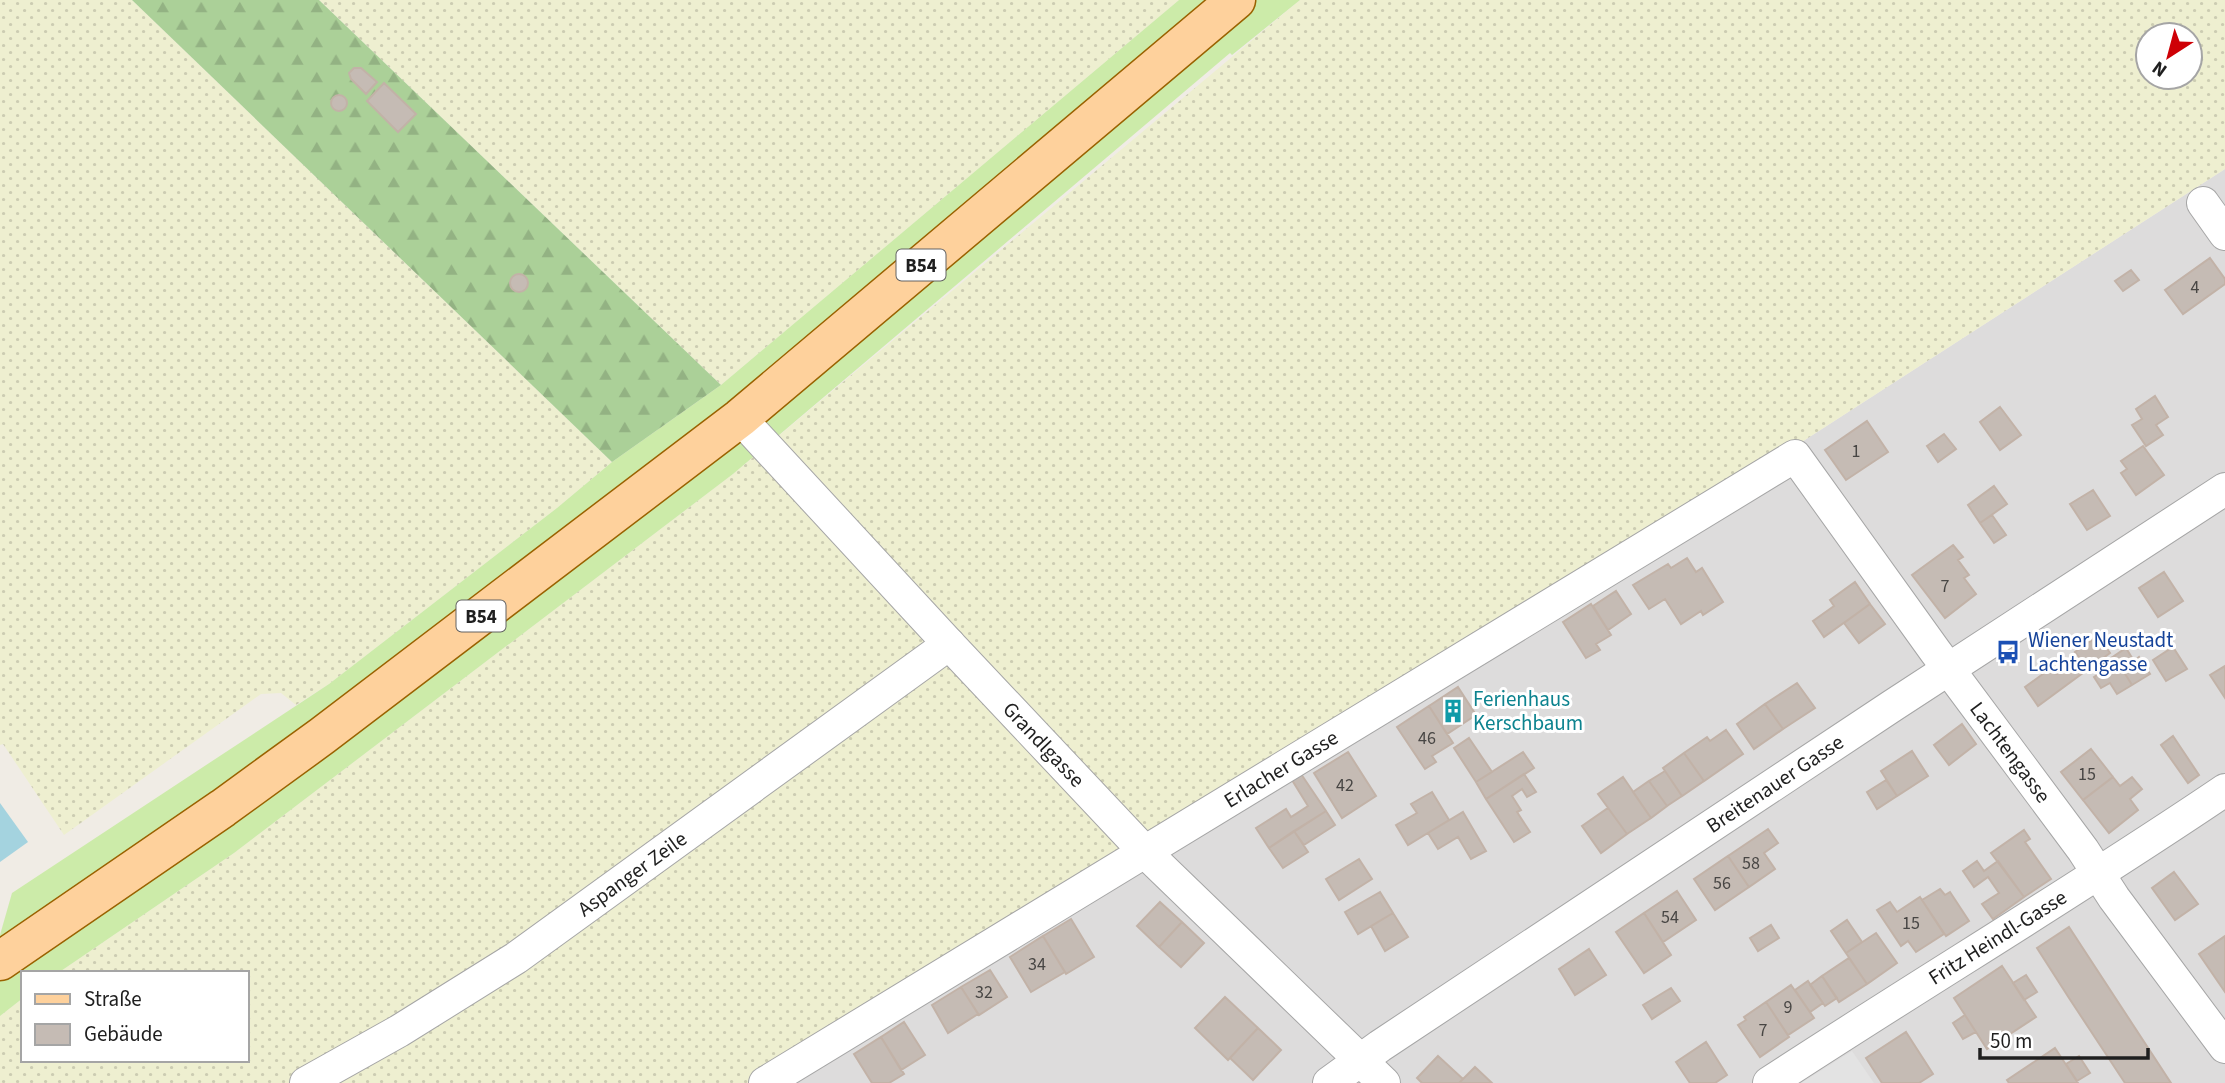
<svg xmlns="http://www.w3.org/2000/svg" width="2225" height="1083" font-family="'Source Sans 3',sans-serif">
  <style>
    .residential { fill: #dddcdc }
    .farmland { fill: url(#farmland-dots); fill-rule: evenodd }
    .grass { fill: #cceba9 }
    .forest { fill: url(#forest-firs) }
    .parking { fill: #e3e3e3 }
    .water { fill: #a4d3df }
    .building { fill: #c5bbb4; stroke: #c2b2a7; stroke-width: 2 }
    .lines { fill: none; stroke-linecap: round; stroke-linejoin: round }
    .minor-casing { stroke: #a6a6a6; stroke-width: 34 }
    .major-casing { stroke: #9a6200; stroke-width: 41 }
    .minor { stroke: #fff; stroke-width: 32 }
    .major { stroke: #fed19c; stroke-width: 38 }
    .labels { text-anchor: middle; stroke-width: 6; stroke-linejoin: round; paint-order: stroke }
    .number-label { font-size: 18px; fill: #484644 }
    .shield { fill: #fff; stroke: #626262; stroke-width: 2 }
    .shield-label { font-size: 19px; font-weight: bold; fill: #1f1f1f }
    .transit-label { font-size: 21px; fill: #164399; stroke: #fff; text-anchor: start }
    .culture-label { font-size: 21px; fill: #0d838f; stroke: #fff; text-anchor: start }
    .street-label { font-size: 21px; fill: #1f1f1f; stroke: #fff }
  </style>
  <defs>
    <pattern id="farmland-dots" width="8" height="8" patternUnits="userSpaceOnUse" patternTransform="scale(1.75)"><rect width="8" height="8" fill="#eeefd0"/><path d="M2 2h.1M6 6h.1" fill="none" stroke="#ccccb2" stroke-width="1.8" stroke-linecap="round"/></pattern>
    <pattern id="forest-firs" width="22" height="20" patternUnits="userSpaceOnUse" patternTransform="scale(1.75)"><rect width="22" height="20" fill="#abd098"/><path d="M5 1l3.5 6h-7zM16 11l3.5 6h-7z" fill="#93b283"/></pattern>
  </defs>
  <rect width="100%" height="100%" fill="#f0ece5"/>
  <path class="residential" d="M2225,169V1083H749L1146,853L1794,447Z"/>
  <path class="farmland" d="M0,0H132L612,462L557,508L329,684L296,705L281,693L261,694L64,835L3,744L0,745Z
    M319,0H1179L721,385Z
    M1300,0H2225V169L1794,447L1146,853L749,1083H0V1016L23,998V1060H247V973H58L234,853L733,474ZM2148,35H2190V77H2148Z"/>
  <path class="grass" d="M1179,0H1300L1232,55L1230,53L733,474L234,853L58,973H23V998L0,1016V935L12,893L329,684L557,508L612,462L721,385Z"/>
  <path class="forest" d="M132,0H319L721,385L612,462Z"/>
  <path class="parking" d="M1852,1051L1874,1083H1801Z"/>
  <path class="water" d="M0,803L28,842L0,862Z"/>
  <path class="building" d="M354,68H361L377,82L366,94L351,79L349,73Z
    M384,83L416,114L398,132L367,101Z
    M331 103a8 8 0 1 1 16 0a8 8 0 1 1-16 0Z
    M2210,258L2225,279V284L2183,314L2165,290Z
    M2131,270L2139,280L2123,291L2115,281Z
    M510 283a9 9 0 1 1 18 0a9 9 0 1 1-18 0Z
    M2155,396L2168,417L2156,425L2163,435L2146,446L2132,425L2142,419L2136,409Z
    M2000,407L2021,435L2000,450L1980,422Z
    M1867,421L1888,452L1846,480L1825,450Z
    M1944,434L1956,449L1938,462L1927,446Z
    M2143,446L2164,475L2136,495L2121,473L2127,469L2121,461Z
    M1994,486L2007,504L1980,523L1968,505Z
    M2093,490L2110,516L2087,530L2070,504Z
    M1992,515L2006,535L1994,543L1980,523Z
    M1953,545L1963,557L1958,560L1969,575L1964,578L1976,594L1945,618L1912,575Z
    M1687,558L1696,572L1702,568L1723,602L1703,615L1701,611L1681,624L1665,599L1649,609L1633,585L1668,564L1671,568Z
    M2164,572L2183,601L2158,617L2139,588Z
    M1855,582L1870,604L1824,637L1813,621L1834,606L1830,600Z
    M1616,591L1631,614L1608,630L1593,606Z
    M1591,604L1611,635L1596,644L1600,650L1586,658L1563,622Z
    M1870,604L1885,624L1859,643L1844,623Z
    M2098,636L2110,653L2038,706L2025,687L2047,671L2057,674L2079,657L2075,652Z
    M2173,647L2187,669L2166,681L2153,660Z
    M2126,648L2134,661L2139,657L2150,674L2132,685L2114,656Z
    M2114,656L2132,685L2117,694L2110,683L2101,688L2094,677L2103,671L2099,665Z
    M2225,666V698L2210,675Z
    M1797,683L1815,708L1783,729L1765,704Z
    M1458,687L1476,715L1447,734L1429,706Z
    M1765,704L1783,729L1754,749L1737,724Z
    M1429,706L1453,743L1432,756L1436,762L1425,769L1397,727Z
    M1962,724L1976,744L1949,765L1934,745Z
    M1726,730L1743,754L1704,781L1684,753L1707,737L1710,741Z
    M2173,736L2199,775L2188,783L2161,745Z
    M1469,738L1492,772L1476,782L1454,748Z
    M2091,749L2113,777L2083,800L2061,772Z
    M1912,751L1928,776L1897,796L1881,771Z
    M1348,752L1376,796L1342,818L1314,773Z
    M1523,752L1534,768L1486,799L1476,782Z
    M1684,753L1704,781L1682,796L1663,768Z
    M1665,771L1682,796L1667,806L1649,781Z
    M1301,774L1326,811L1269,848L1256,828L1286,809L1291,817L1308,806L1292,780Z
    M1524,774L1536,792L1527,797L1522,789L1512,796L1521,810L1517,812L1530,832L1514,842L1486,799Z
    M1623,777L1651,818L1627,834L1598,794Z
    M2113,777L2120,786L2132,777L2142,789L2130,799L2138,810L2109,833L2083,800Z
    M1886,780L1897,796L1877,809L1867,792Z
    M1649,781L1667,806L1651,818L1633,792Z
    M1432,792L1449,820L1408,845L1396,825L1417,813L1411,804Z
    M1608,808L1627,834L1601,853L1582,826Z
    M1326,811L1335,825L1304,845L1294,831Z
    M1463,812L1486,851L1471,859L1458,837L1438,849L1428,833Z
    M1768,829L1778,843L1764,853L1775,869L1749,887L1728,856Z
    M2024,830L2030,839L2025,842L2051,879L2024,897L1991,853Z
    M1294,831L1308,852L1283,868L1269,848Z
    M1728,856L1749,887L1715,910L1694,879Z
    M1359,859L1372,879L1339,900L1326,879Z
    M1977,861L1984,871L1998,861L2024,897L1993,919L1982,904L1999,893L1988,877L1974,887L1963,871Z
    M2174,872L2198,904L2175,920L2152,888Z
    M1940,889L1945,895L1950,892L1969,921L1946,936L1922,900Z
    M1677,891L1696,920L1663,942L1644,913Z
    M1380,892L1393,913L1358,934L1345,912Z
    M1920,897L1944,934L1916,952L1908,941L1901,946L1877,910L1890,902L1897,912Z
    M1160,902L1182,922L1159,947L1137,926Z
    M1393,913L1408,937L1385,951L1371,926Z
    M1644,913L1671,955L1644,973L1616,932Z
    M1071,919L1094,957L1066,974L1043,936Z
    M1847,920L1862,942L1846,953L1831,931Z
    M1182,922L1204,943L1181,967L1159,947Z
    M1771,925L1779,938L1758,951L1750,938Z
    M2069,927L2171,1083H2125L2069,998L2037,948Z
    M1876,933L1897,963L1867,984L1846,953Z
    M1043,936L1065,972L1031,992L1010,957Z
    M2225,936V992L2199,954Z
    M1589,949L1606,975L1575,995L1559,969Z
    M1849,958L1867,984L1839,1002L1822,976Z
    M2002,966L2036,1017L1987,1049L1954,998Z
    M990,970L1007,997L979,1015L961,987Z
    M2026,975L2037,992L2024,1000L2013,983Z
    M1822,976L1837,998L1825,1006L1810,985Z
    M1808,981L1823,1003L1810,1012L1795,990Z
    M1791,985L1814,1018L1788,1035L1766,1002Z
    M961,987L978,1014L948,1033L932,1005Z
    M1671,988L1680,1001L1652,1019L1643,1005Z
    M1225,997L1258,1028L1228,1060L1195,1028Z
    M1766,1002L1789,1037L1760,1057L1738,1025L1746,1020L1744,1017Z
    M1965,1015L1976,1032L1963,1039L1953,1023Z
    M904,1022L925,1055L901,1070L881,1037Z
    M1258,1028L1281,1050L1253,1080L1230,1058Z
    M1906,1032L1933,1074L1919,1083H1882L1866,1058Z
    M881,1037L904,1074L889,1083H872L854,1054Z
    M1706,1042L1727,1075L1715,1083H1690L1676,1062Z
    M2055,1048L2078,1083H2009L2007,1080Z
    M1438,1056L1463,1079L1459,1083H1422L1417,1078Z
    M2079,1056L2090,1073L2077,1081L2066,1064Z
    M1475,1067L1492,1083H1459Z"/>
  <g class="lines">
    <g class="minor-casing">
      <g id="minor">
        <path d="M2203,203L2225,234"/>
        <path id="s1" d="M740,418L949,644L1146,853L1384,1083"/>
        <path id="s2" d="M306,1083L399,1031L516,958L949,644"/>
        <path id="s3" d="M765,1083L1795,456L1935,651L2083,850L2114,898L2225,1047"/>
        <path id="s4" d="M1329,1083L1380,1046L1892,706L2225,489"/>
        <path id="s5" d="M1769,1083C1920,984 2076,891 2225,790"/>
      </g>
    </g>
    <g class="major-casing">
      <path id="major" d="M0,961L223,808L322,736L740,418L1236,0"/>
    </g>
    <use href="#minor" class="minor"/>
    <use href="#major" class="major"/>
  </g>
  <defs>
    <g id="bus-bare" transform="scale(1.89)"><path d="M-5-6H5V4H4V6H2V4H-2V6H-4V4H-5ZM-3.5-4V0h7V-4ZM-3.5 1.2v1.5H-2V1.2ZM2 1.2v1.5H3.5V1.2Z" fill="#1a4fb4" stroke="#fff" stroke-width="2.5" paint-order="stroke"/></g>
    <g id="building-bare" transform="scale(1.89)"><path d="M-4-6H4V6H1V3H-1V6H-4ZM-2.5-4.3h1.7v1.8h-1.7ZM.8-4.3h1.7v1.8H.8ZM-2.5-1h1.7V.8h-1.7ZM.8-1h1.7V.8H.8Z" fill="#0f9aa8" stroke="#fff" stroke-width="2.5" paint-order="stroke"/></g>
  </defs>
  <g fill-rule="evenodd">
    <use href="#bus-bare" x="2008" y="652"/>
    <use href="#building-bare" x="1453" y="711"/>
  </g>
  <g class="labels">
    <g class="number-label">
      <text x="2195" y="293">4</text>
      <text x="1856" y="457">1</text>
      <text x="1945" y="592">7</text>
      <text x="1427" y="744">46</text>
      <text x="2087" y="780">15</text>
      <text x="1345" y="791">42</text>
      <text x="1751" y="869">58</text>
      <text x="1722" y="889">56</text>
      <text x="1670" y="923">54</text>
      <text x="1911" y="929">15</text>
      <text x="1037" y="970">34</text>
      <text x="984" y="998">32</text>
      <text x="1788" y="1013">9</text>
      <text x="1763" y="1036">7</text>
    </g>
    <g class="shield">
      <rect x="896.5" y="249.5" width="49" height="31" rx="5"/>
      <rect x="456.5" y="600.5" width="49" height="31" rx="5"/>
    </g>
    <g class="shield-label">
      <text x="921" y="272">B54</text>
      <text x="481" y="623">B54</text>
    </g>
    <g class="transit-label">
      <text x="2028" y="647">Wiener Neustadt<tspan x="2028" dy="24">Lachtengasse</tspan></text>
    </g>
    <g class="culture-label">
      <text x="1473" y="706">Ferienhaus<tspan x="1473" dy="24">Kerschbaum</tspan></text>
    </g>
    <g class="street-label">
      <text dy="7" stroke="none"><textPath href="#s1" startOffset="446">Grandlgasse</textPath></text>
      <text dy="7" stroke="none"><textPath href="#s3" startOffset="1572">Lachtengasse</textPath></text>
      <text dy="7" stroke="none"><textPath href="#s3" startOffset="604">Erlacher Gasse</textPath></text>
      <text dy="7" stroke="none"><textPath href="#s4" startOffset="537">Breitenauer Gasse</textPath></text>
      <text dy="7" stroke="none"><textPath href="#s2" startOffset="388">Aspanger Zeile</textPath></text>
      <text dy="7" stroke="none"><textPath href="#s5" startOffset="271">Fritz Heindl-Gasse</textPath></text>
    </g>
  </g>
  <rect x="21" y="971" width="228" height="91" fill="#ffffff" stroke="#a5a5a5" stroke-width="2"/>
  <rect x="35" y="994" width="35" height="10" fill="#fed19c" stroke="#a5a5a5" stroke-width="2"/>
  <text x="84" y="1006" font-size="21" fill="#1f1f1f">Straße</text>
  <rect x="35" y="1024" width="35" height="21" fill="#c5bbb4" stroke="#a5a5a5" stroke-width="2"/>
  <text x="84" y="1041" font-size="21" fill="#1f1f1f">Gebäude</text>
  <g transform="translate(2169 56) rotate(216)"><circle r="33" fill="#ffffff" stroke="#a5a5a5" stroke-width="2"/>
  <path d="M0-5L12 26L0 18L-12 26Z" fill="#ce0006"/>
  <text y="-10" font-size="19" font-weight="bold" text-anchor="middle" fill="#1f1f1f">N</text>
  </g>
  <path d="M1980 1048v10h168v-10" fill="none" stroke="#1f1f1f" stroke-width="3.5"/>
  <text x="1990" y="1048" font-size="21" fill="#1f1f1f" stroke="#ffffff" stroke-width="5" paint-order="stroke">50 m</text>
</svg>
